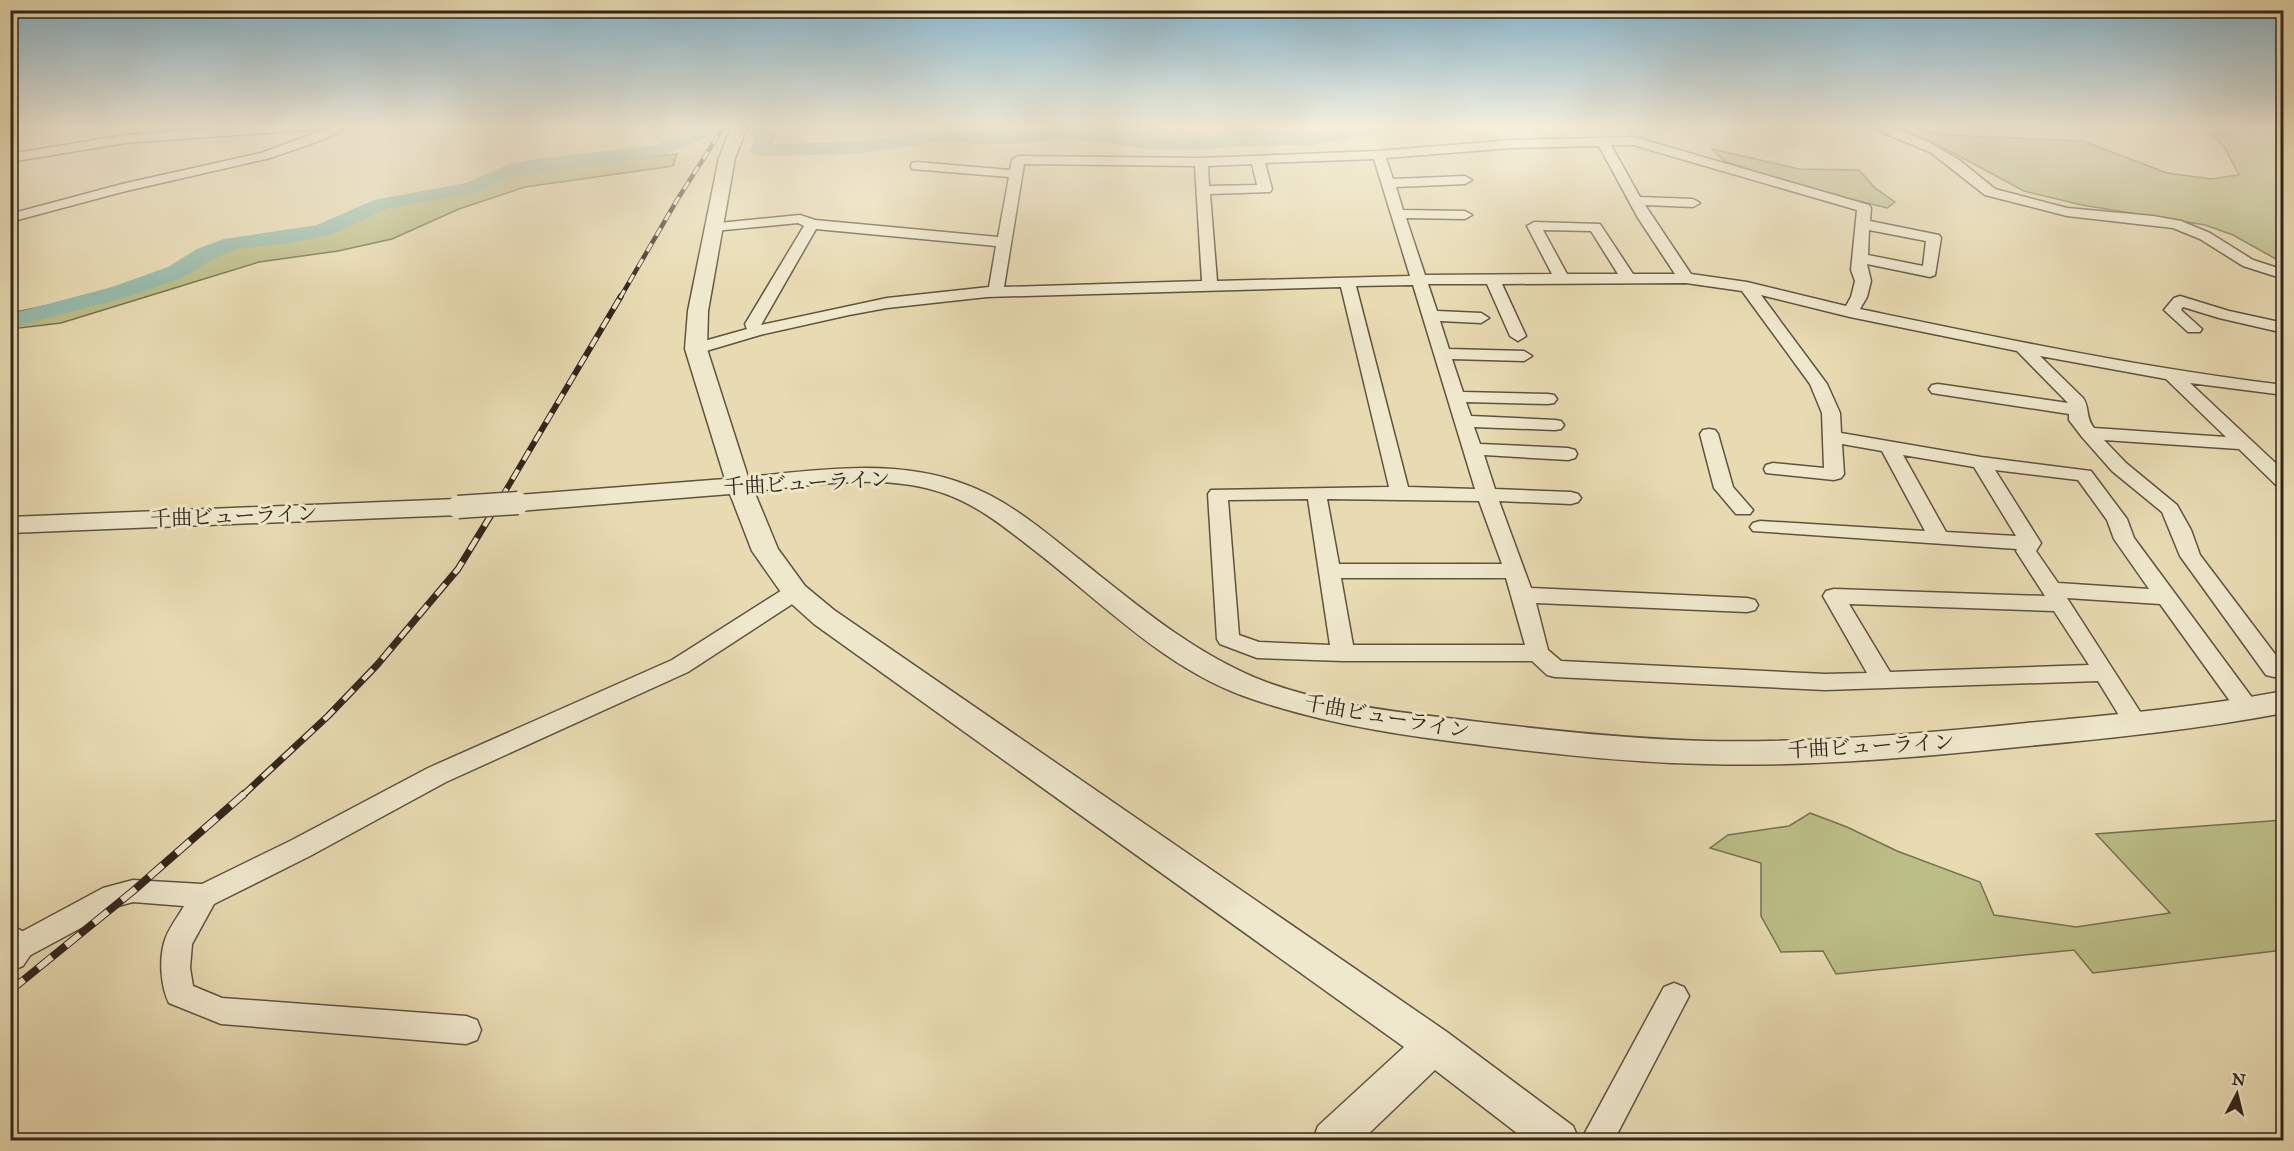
<svg xmlns="http://www.w3.org/2000/svg" width="2294" height="1151" font-family="'IM FELL Great Primer','Noto Serif JP',serif">
  <style>
    .green { fill: #bcbe88; stroke: #767252; stroke-width: 1.5 }
    .lines { fill: none; stroke-linecap: round; stroke-linejoin: round }
    .river { fill: #97bbac; fill-rule: evenodd }
    .minor-casing { stroke: #5f5341; stroke-width: 3 }
    .tertiary-casing { stroke: #5f5341; stroke-width: 3 }
    .minor { fill: #f0e8cd; fill-rule: evenodd }
    .tertiary { fill: #f0e8cd; fill-rule: evenodd }
    .rail-far3-casing { stroke: #31261b; stroke-width: 4.5 }
    .rail-far2-casing { stroke: #31261b; stroke-width: 6 }
    .rail-far1-casing { stroke: #31261b; stroke-width: 7 }
    .rail-casing { stroke: #31261b; stroke-width: 8 }
    .rail-far3 { stroke: #f0e8cd; stroke-width: 3; stroke-dasharray: 9; stroke-linecap: butt }
    .rail-far2 { stroke: #f0e8cd; stroke-width: 4; stroke-dasharray: 11; stroke-linecap: butt }
    .rail-far1 { stroke: #f0e8cd; stroke-width: 4.5; stroke-dasharray: 14; stroke-linecap: butt }
    .rail { stroke: #f0e8cd; stroke-width: 6; stroke-dasharray: 18; stroke-linecap: butt }
    .tertiary-bridge-casing { stroke: #5f5341; stroke-width: 25; stroke-linecap: butt }
    .tertiary-bridge { stroke: #f0e8cd; stroke-width: 22 }
    .labels { text-anchor: middle; stroke-width: 6; stroke-linejoin: round; paint-order: stroke }
    .street-label { font-size: 21px; fill: #31261b; stroke: #f0e8cd }
  </style>
  <rect width="100%" height="100%" fill="#e8dbb2"/>
  <filter id="stains"><feTurbulence type="fractalNoise" baseFrequency=".00333" numOctaves="4"/><feColorMatrix values="0 0 0 0 .2 0 0 0 0 .09 0 0 0 0 .02 0 0 0 .5 -.17"/></filter>
  <radialGradient id="worn" r=".72"><stop offset=".6" stop-color="#630" stop-opacity="0"/><stop offset="1" stop-color="#630" stop-opacity=".3"/></radialGradient>
  <path class="green" d="M1891,125H1921L1948,135L2083,141L2167,173L2211,179L2239,175L2224,147L2211,134L2253,132L2249,125H2283V263L2233,235L2205,225L2082,205L2024,191L1931,141Z
    M1712,149L1799,169L1859,170L1875,188L1895,202L1887,208L1795,185L1724,161Z
    M677,154L673,166L525,187L459,209L392,239L338,251L259,262L61,323L11,329V314L16,312L155,283L180,275L223,251L345,225L396,203L452,191L522,171Z
    M1810,813L1847,827L1897,851L1980,882L1994,915L2076,927L2170,913L2096,834L2283,820V950L2093,973L2074,950L1836,974L1823,951L1781,952L1761,916V863L1710,848L1728,835L1789,826Z"/>
  <g class="lines">
    <path class="river" d="M1360,125H1405L1402,129L1396,130L1313,145L1243,146L1201,150L1148,149L1101,142L1064,140L1001,144L937,142L856,154L760,156L753,154L750,150L756,137L750,136L748,132L750,128L757,126L774,129L776,133L772,144L856,142L937,130L1001,132L1064,128L1101,130L1148,137L1201,138L1243,134L1313,133Z
      M701,127L708,129L710,133L708,137L661,156L513,176L478,192L386,209L331,235L290,243L238,249L213,259L184,277L128,297L10,328V314L112,287L168,267L197,249L224,239L317,225L374,200L466,183L507,165L530,160L657,145Z"/>
    <g class="minor-casing">
      <path id="minor" d="M261,125H324L318,129L125,143L10,162V154L125,135Z
        M337,125H354L325,139L270,158L122,192L10,222V214L122,184L261,153Z
        M1865,125H1884L1928,142L1958,159L1995,189L2067,208L2153,216L2181,221L2210,233L2253,260L2284,270V279L2243,266L2200,239L2173,228L2067,216L1985,195L1930,152Z
        M1927,125H1945L1935,131H1927Z
        M1634,137L1869,205L1871,208L1870,221L1939,235L1941,238L1935,275L1930,277L1867,264L1871,281L1867,297L1860,309C2000,338 2141,368 2284,385V395L2190,383L2284,471V488L2277,486L2239,449L2104,440L2126,463L2177,505L2191,530L2200,555L2284,666L2282,675L2274,677L2266,675L2180,556L2162,512L2112,471L2082,437L2069,420V414L1938,394L1932,393L1929,389L1932,385L1938,384L2068,403L2017,351L1850,317L1761,295L1827,384L1840,413L1841,433L1981,457L2091,471L2127,519L2134,538L2256,703L2260,709L2256,715L2248,718L2240,715L2160,604L2067,598L2148,724L2144,730L2136,733L2128,730L2098,681L1825,690L1555,677L1547,675L1532,661H1343L1257,658L1220,644L1217,639L1208,494L1211,490L1389,487L1341,287L987,297L887,308L849,315L760,335L696,354L688,349L690,345L747,329L745,324L804,226L798,223L714,231L707,227L709,224L800,215L815,220L998,237L1009,177L912,169L911,166L912,163L917,162L1010,170L1012,160L1018,156L1201,158L1378,151L1512,140ZM1611,145H1633L1857,210L1851,270L1855,281L1851,297L1846,306L1747,282L1691,274L1645,205L1693,207L1700,203L1693,199L1640,197ZM1599,146L1638,218L1675,274H1633L1600,224L1534,222L1527,226L1552,274L1425,275L1406,218L1465,219L1472,215L1465,211L1403,210L1396,187L1465,184L1472,180L1465,176L1393,179L1386,158L1512,148ZM1374,159L1410,276L1217,281L1210,194L1270,192L1272,189L1265,163ZM1024,164L1195,166L1202,281L1004,287ZM1252,164L1257,185L1209,186L1208,166ZM816,229L996,246L989,287L887,298L761,325ZM1543,230L1591,231L1618,274H1567ZM1869,230L1926,241L1923,266L1868,255ZM1686,283L1742,291L1810,384L1822,413L1824,468L1773,463L1766,465L1764,469L1766,473L1834,480L1841,478L1844,474L1842,444L1882,451L1925,531L1760,521L1753,523L1750,527L1753,531L2017,549L2016,551L2045,596L1834,589L1826,591L1823,596L1867,673L1825,674L1561,661L1548,650L1536,603L1747,612L1755,610L1758,605L1755,600L1747,598L1531,588L1499,501L1571,504L1578,502L1581,498L1578,494L1571,492L1495,489L1484,455L1568,460L1575,458L1577,454L1575,450L1568,448L1480,444L1474,427L1555,430L1561,429L1564,425L1561,421L1555,420L1471,416L1466,402L1548,404L1554,403L1557,399L1554,395L1548,394L1463,392L1452,359L1524,361L1532,356L1524,351L1449,349L1440,321L1481,323L1489,318L1481,313L1437,311L1428,284H1487L1510,336L1518,341L1526,336L1502,284ZM1413,285L1475,489L1408,487L1356,286ZM2040,356L2166,379L2226,437L2094,428C2085,416 2090,408 2083,398ZM1903,455L1974,467L2016,536L1946,532ZM1995,470L2078,480L2107,520L2114,539L2149,589L2058,583L2036,551L2041,543ZM1308,499L1330,645L1259,642L1239,635L1228,500ZM1327,499L1479,501L1502,564H1339ZM1341,578H1506L1525,645H1353ZM1849,604L2054,611L2089,665L1890,672Z
        M2180,296L2229,311L2284,323V333L2219,318L2183,307L2181,310L2202,329L2200,332H2188L2164,310L2174,298Z
        M1709,429L1715,430L1718,434L1733,487L1753,510L1750,514H1736L1714,488L1700,434L1703,430Z
        M795,585L803,587L806,592L803,597L688,672L446,782L310,856L214,904L192,944L190,968L193,986L222,998L466,1016L477,1020L481,1030L477,1040L466,1044L221,1024L169,1003C161,987 159,961 164,943C167,930 178,917 184,906L133,902L111,908L92,922L27,957L17,960L10,958V938L103,888L133,880L202,884L292,840L428,768L672,660L787,587Z
        M1674,983L1684,987L1689,996L1614,1140H1581L1664,987Z"/>
    </g>
    <g class="tertiary-casing">
      <path id="tertiary" d="M732,125H748L735,158L708,311L707,349L748,477C819,470 895,458 964,484C1007,499 1044,531 1079,559C1137,605 1195,655 1266,682C1334,707 1409,713 1480,722C1555,731 1630,739 1705,741C1813,743 1920,734 2027,723C2113,715 2199,707 2284,691V713C2199,729 2113,738 2028,746C1921,757 1813,767 1706,764C1639,763 1572,756 1505,748C1420,738 1334,727 1252,699C1167,671 1103,603 1034,550C1007,529 979,506 946,494C886,472 815,485 754,491L778,549L805,586L834,610L1447,1032L1573,1126L1579,1140H1526L1435,1070L1362,1140H1313L1318,1126L1404,1047L814,624L785,598L752,551L730,494L518,511L509,508L505,503L509,498L518,495L725,479L685,349L688,311L719,158Z
        M458,499L467,502L471,507L467,512L458,515L10,533V517Z
        M10,926C24,930 29,935 35,948L23,966L10,971Z"/>
    </g>
    <use href="#minor" class="minor"/>
    <use href="#tertiary" class="tertiary"/>
    <g class="rail-far3-casing">
      <path id="rail-far3" d="M620,298L677,200L725,125"/>
    </g>
    <g class="rail-far2-casing">
      <path id="rail-far2" d="M490,517L621,296"/>
    </g>
    <g class="rail-far1-casing">
      <path id="rail-far1" d="M242,796L328,716L377,665L458,569L491,515"/>
    </g>
    <g class="rail-casing">
      <path id="rail" d="M10,991L133,891L244,794"/>
    </g>
    <use href="#rail-far3" class="rail-far3"/>
    <use href="#rail-far2" class="rail-far2"/>
    <use href="#rail-far1" class="rail-far1"/>
    <use href="#rail" class="rail"/>
    <g class="tertiary-bridge-casing">
      <path id="tertiary-bridge" d="M458,507L518,503"/>
    </g>
    <use href="#tertiary-bridge" class="tertiary-bridge"/>
  </g>
  <linearGradient id="sky" x2="0" y2="1"><stop stop-color="#87b7d0"/><stop offset="0.44" stop-color="#f5efdc"/><stop offset="1" stop-color="#f5efdc" stop-opacity="0"/></linearGradient>
  <rect width="2294" height="287" fill="url(#sky)"/>
  <g class="labels">
    <g class="street-label">
      <text transform="translate(807 483) rotate(-3)" y="7">千曲ビューライン</text>
      <text transform="translate(234 516) rotate(-2)" y="7">千曲ビューライン</text>
      <text transform="translate(1387 717) rotate(10)" y="7">千曲ビューライン</text>
      <text transform="translate(1871 746) rotate(-3)" y="7">千曲ビューライン</text>
    </g>
  </g>
  <rect width="2294" height="1151" fill="none" stroke="#e8dbb2" stroke-width="36"/>
  <rect x="12" y="12" width="2270" height="1127" fill="none" stroke="#31261b" stroke-width="3"/>
  <rect x="18" y="18" width="2258" height="1115" fill="none" stroke="#31261b" stroke-width="1.5"/>
  <g transform="translate(2237 1094) rotate(7)" stroke="#f0e8cd" stroke-width="4.5" paint-order="stroke">
  <path d="M0-4.5L10 22L0 15L-10 22Z" fill="#31261b"/>
  <text y="-9" font-size="16" font-weight="bold" text-anchor="middle" fill="#31261b">N</text>
  </g>
  <rect width="100%" height="100%" filter="url(#stains)"/>
  <rect width="100%" height="100%" fill="url(#worn)"/>
</svg>
